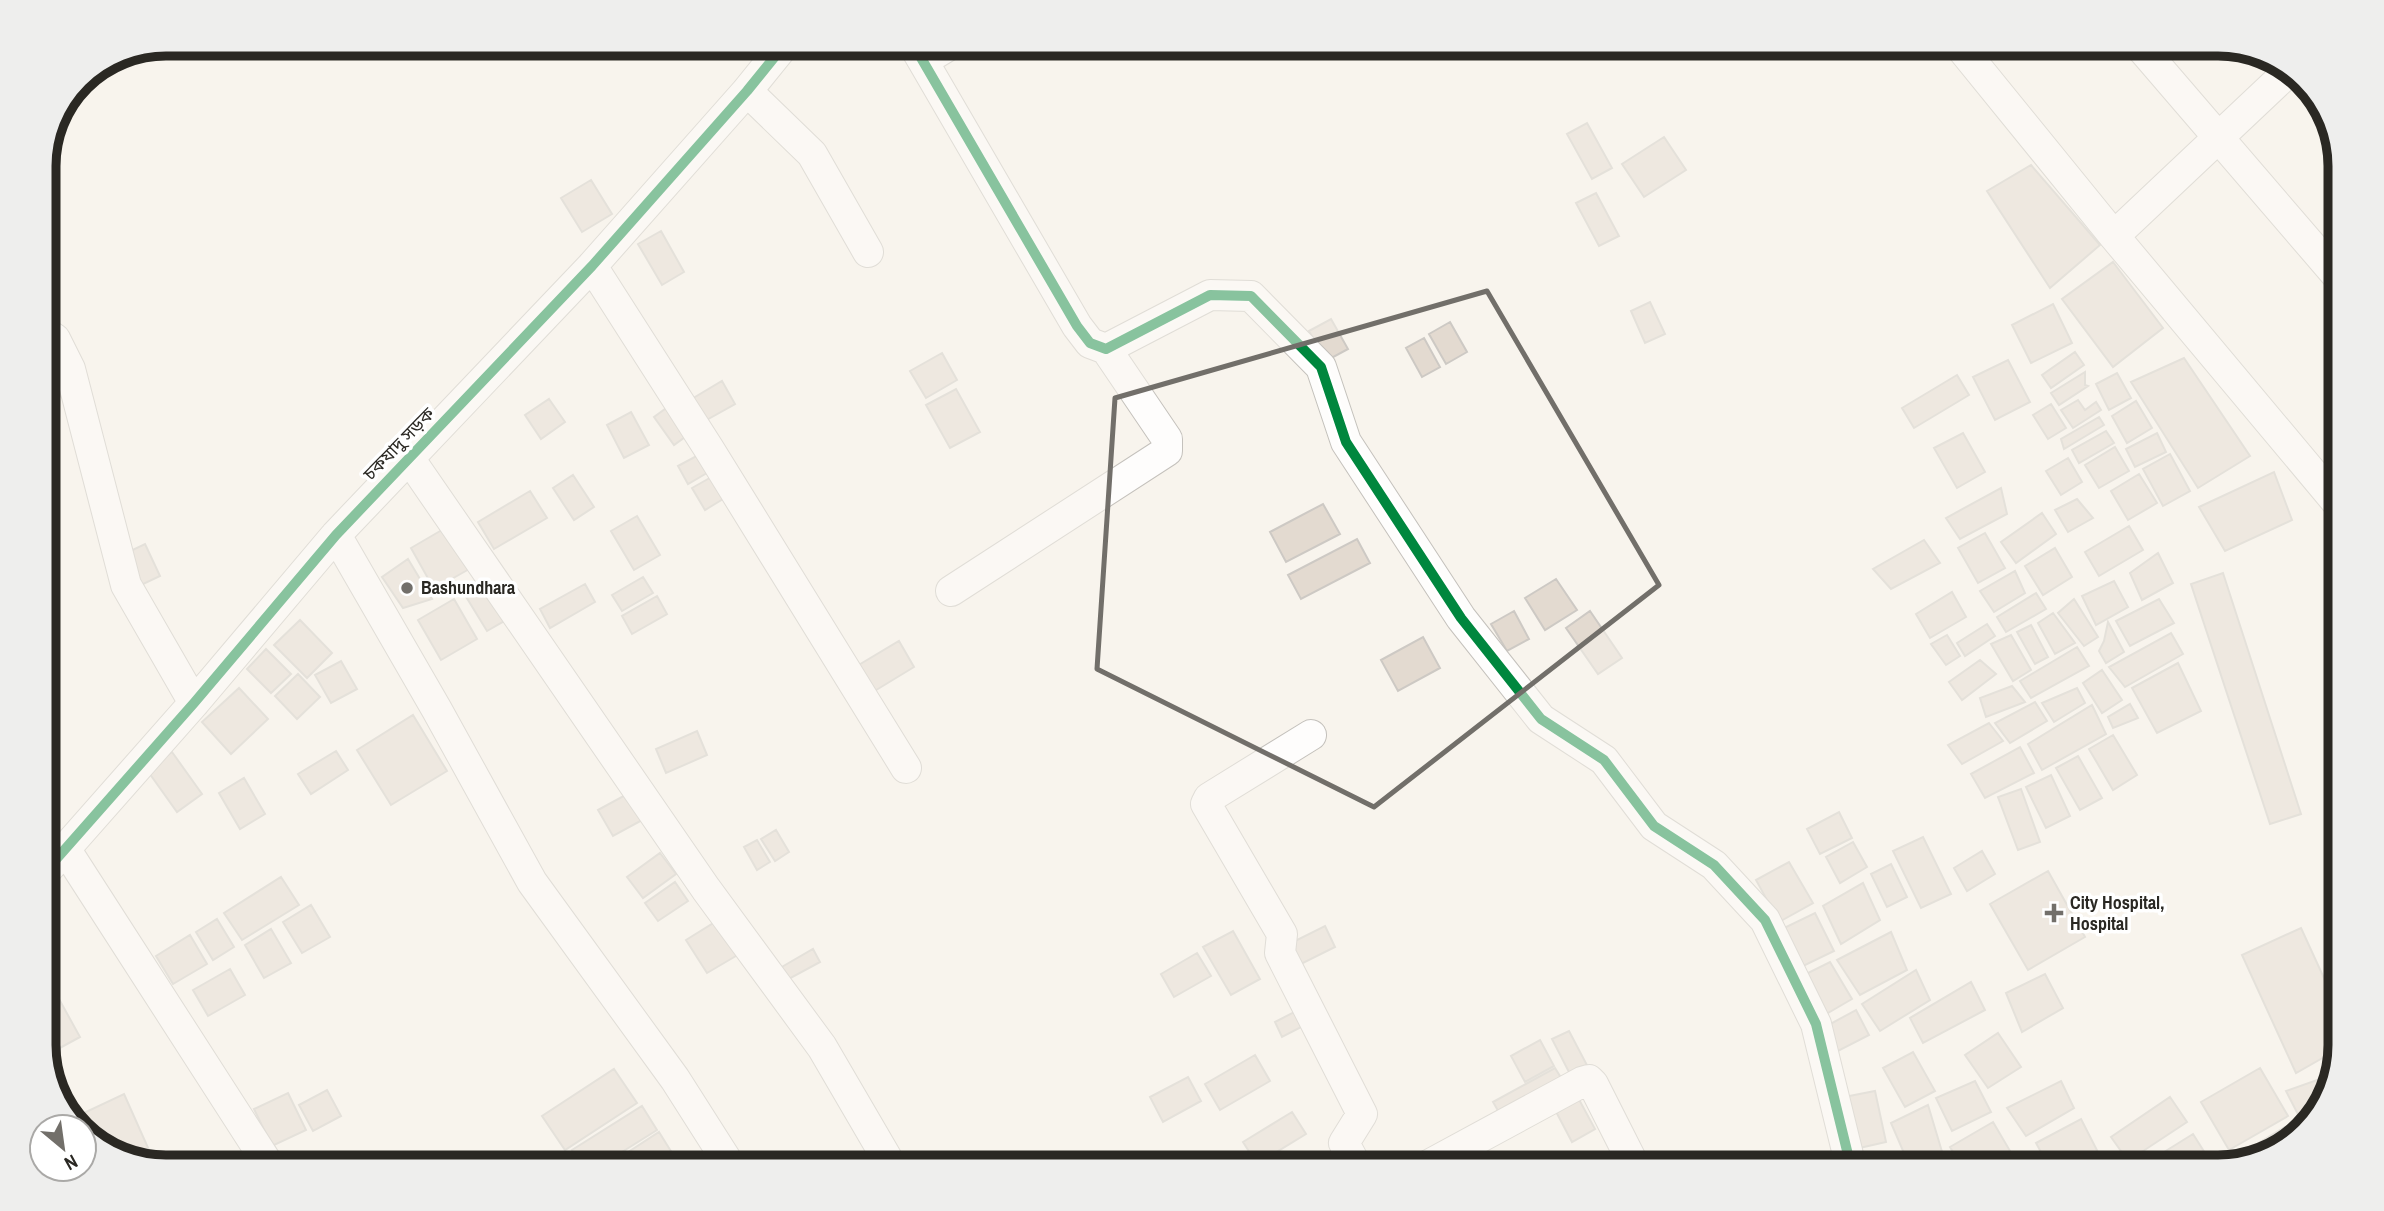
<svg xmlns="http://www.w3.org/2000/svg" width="2384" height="1211" font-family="'Archivo Narrow','Noto Sans Bengali',sans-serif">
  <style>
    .building { fill: #e3dad0; stroke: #cdc9c4; stroke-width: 2 }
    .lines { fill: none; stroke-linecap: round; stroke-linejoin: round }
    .minor-casing { stroke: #c4c1bc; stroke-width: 32 }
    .minor { stroke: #fefdfc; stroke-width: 30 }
    .cycleway-casing { stroke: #fff; stroke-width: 15 }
    .cycleway { stroke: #00873e; stroke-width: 10 }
    .marked { fill: none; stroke: #726f6a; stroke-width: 5; stroke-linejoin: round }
    .poi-dot { fill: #726f6a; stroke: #fff; stroke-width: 2.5 }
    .labels { text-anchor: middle; stroke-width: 7; stroke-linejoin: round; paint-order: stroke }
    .street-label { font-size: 18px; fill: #2a2823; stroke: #fff }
    .poi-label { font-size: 18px; font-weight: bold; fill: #2a2823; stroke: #fff; text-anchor: start }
    .rim { fill: none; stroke: #2a2823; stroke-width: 9 }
  </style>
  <rect width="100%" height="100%" fill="#f8f4ed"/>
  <path class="building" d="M1587,123L1612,168L1592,179L1567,134Z
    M1664,137L1686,170L1644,197L1622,164Z
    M2031,165L2100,245L2050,288L1987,191Z
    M591,180L612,214L582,232L561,198Z
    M1596,193L1619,236L1599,246L1576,203Z
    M661,231L684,272L662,285L638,244Z
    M2113,262L2163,328L2113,367L2062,299Z
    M1650,302L1665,334L1645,343L1631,311Z
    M2053,304L2072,343L2031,363L2012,325Z
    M1331,319L1348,349L1326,361L1309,331Z
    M1450,322L1467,352L1446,364L1429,334Z
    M1424,338L1440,367L1422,377L1406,348Z
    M2075,352L2084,365L2051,388L2042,375Z
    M942,353L957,380L926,398L910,371Z
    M2184,358L2250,456L2198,488L2131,382Z
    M51,359L62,396L44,401V362Z
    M2008,360L2030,402L1995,420L1973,377Z
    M2085,372V385L2088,386L2059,405L2051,393Z
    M2117,373L2131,398L2109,410L2096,384Z
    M1957,375L1969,395L1914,428L1902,408Z
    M722,381L735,404L703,422L690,400Z
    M956,389L980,432L950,448L926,405Z
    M549,399L565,422L541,439L525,415Z
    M2078,400L2085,410L2096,402L2101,410L2073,428L2061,410Z
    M2136,401L2152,428L2127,443L2112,416Z
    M672,404L692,432L674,445L654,417Z
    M2051,404L2066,428L2048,439L2033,415Z
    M631,412L649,445L624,458L607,425Z
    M2099,417L2104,425L2064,449L2061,439Z
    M2106,431L2114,443L2079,463L2072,450Z
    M1963,433L1985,472L1957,488L1934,448Z
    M2157,433L2166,452L2135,467L2126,449Z
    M2115,447L2129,471L2099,488L2085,465Z
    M702,453L712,470L688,484L678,466Z
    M2170,454L2190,491L2163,506L2143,469Z
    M2068,458L2082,482L2061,495L2046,471Z
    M2274,472L2292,520L2225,551L2199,507Z
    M2139,474L2157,503L2128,520L2111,491Z
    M573,475L594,507L574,520L553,488Z
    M715,475L728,496L705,510L692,488Z
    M2001,488L2007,514L1960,539L1946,518Z
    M530,491L547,518L494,549L478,522Z
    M2077,499L2093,518L2068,532L2055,510Z
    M1323,504L1340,534L1286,562L1270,532Z
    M2042,513L2056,534L2016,563L2001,542Z
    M637,516L660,555L634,570L611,531Z
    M2129,526L2143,550L2099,576L2085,552Z
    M447,527L471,568L434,589L411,548Z
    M1985,533L2005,568L1978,583L1958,548Z
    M1357,539L1370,563L1301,599L1288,575Z
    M1924,540L1940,563L1891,589L1873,569Z
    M145,544L160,576L137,587L122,555Z
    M2055,548L2072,577L2043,595L2025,566Z
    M2158,553L2173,583L2142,600L2130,573Z
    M408,559L432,599L403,608L382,577Z
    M2015,571L2025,593L1994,612L1980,591Z
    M2223,573L2301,814L2270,824L2191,584Z
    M643,577L653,593L622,611L612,595Z
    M1556,579L1577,610L1545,630L1525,598Z
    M491,580L513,616L487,631L465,595Z
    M2114,581L2128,607L2096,625L2082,596Z
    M585,584L595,602L550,628L540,609Z
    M1952,592L1966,617L1930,638L1916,614Z
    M2036,593L2046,609L2006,632L1997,617Z
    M657,596L667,614L632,634L622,616Z
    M454,599L477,639L441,660L418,620Z
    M2074,599L2098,637L2084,646L2058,613Z
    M2159,599L2174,623L2130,646L2116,621Z
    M1514,611L1529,639L1507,651L1491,624Z
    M1590,611L1622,658L1598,674L1566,628Z
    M2053,613L2075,643L2055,654L2038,623Z
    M300,620L332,653L307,678L274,645Z
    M2108,622L2124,652L2106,663L2099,651L2104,641Z
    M1987,624L1995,636L1965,656L1957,643Z
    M2031,625L2048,657L2035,664L2017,632Z
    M2171,633L2183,654L2125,687L2109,667Z
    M1947,635L1960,656L1946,665L1931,644Z
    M2011,635L2031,670L2013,681L1991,644Z
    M1423,637L1440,668L1398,691L1381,660Z
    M899,641L914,667L868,695L852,669Z
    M2077,647L2089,666L2031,698L2020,681Z
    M266,649L291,674L271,693L247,669Z
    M1980,660L1996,674L1962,700L1949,682Z
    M341,661L357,689L331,703L315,675Z
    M2178,663L2201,711L2157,733L2132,688Z
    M2102,670L2122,700L2102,713L2083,683Z
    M298,674L320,697L297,719L275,696Z
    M2012,686L2025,702L1986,717L1980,698Z
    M239,688L268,719L231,754L202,722Z
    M2077,688L2085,703L2054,722L2042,703Z
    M2035,702L2047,721L2010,743L1995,723Z
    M2130,704L2138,718L2113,728L2108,717Z
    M2092,705L2106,734L2042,770L2028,744Z
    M413,715L447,771L391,805L357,750Z
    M1989,723L2003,741L1962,764L1948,745Z
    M697,731L707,755L666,773L656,749Z
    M2113,735L2137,775L2113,790L2089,749Z
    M2020,747L2034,773L1985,798L1971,774Z
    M336,751L348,770L311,794L298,774Z
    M172,752L202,794L177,812L147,770Z
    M2078,756L2102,798L2080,810L2056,768Z
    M2051,775L2070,816L2046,828L2026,787Z
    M244,778L265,814L240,829L219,793Z
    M2021,789L2040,842L2018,850L1998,797Z
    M629,793L644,819L613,836L598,810Z
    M1839,812L1852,838L1820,854L1807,829Z
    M776,830L789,852L775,861L761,839Z
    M1923,837L1951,894L1921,908L1893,851Z
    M757,840L770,862L757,870L744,847Z
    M1853,842L1867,867L1840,883L1826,857Z
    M1982,851L1995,874L1967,891L1954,868Z
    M660,853L676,874L643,898L627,877Z
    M1789,862L1813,903L1779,922L1756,880Z
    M1891,864L1907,897L1887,907L1871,874Z
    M2048,871L2085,937L2028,970L1990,904Z
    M281,877L299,905L242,940L224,913Z
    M675,882L688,901L658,921L645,903Z
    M1863,883L1880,920L1841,944L1823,906Z
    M311,905L330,937L302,953L283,922Z
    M1815,913L1834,951L1799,968L1780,930Z
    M217,919L234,947L213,960L196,932Z
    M720,919L741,953L707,973L686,940Z
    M1325,926L1335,947L1297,966L1287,945Z
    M2301,928L2340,1013V1048L2296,1073L2242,955Z
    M271,929L291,963L264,978L245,945Z
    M1233,931L1260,979L1231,995L1203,947Z
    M1891,932L1907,970L1860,995L1837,960Z
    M190,935L207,964L173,984L156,956Z
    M813,949L820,962L787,980L780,968Z
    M1197,953L1211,976L1174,997L1161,974Z
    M1830,962L1852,999L1821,1017L1800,977Z
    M230,969L245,995L208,1016L193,990Z
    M1916,970L1930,1000L1880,1031L1862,1004Z
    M2045,974L2063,1008L2022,1032L2006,993Z
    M1971,982L1985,1010L1923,1043L1910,1018Z
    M59,999L80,1037L45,1056L44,1008Z
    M1300,1009L1307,1024L1282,1037L1275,1022Z
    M1856,1010L1869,1035L1836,1052L1823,1028Z
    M1569,1031L1589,1069L1572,1078L1552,1039Z
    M1998,1033L2021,1067L1988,1088L1965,1055Z
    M1540,1040L1554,1066L1525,1082L1511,1056Z
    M1913,1052L1935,1091L1905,1107L1883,1068Z
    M1255,1055L1270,1081L1220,1110L1205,1084Z
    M1555,1068L1563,1081L1501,1116L1493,1102Z
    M2260,1068L2288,1116L2229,1150L2201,1102Z
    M614,1069L637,1103L565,1150L542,1116Z
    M2334,1074L2328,1099L2304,1126L2286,1091Z
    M1188,1077L1201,1101L1163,1122L1150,1097Z
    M1975,1081L1991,1112L1952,1131L1936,1098Z
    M2061,1081L2074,1108L2026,1136L2007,1108Z
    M327,1090L341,1116L313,1131L299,1105Z
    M1875,1091L1886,1142L1855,1149L1844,1097Z
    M288,1093L306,1130L272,1146L254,1109Z
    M124,1094L149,1150L130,1159L112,1155L84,1130V1127H80L71,1119Z
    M1576,1094L1595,1129L1572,1142L1553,1106Z
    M2170,1097L2187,1122L2128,1161L2111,1137Z
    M1928,1105L1946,1165L1910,1167L1891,1123Z
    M642,1106L657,1130L598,1167H583L572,1150Z
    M1292,1112L1306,1134L1257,1164L1243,1142Z
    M2081,1119L2104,1164L2097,1167H2049L2036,1143Z
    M1993,1122L2013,1156L1993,1167H1962L1950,1147Z
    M2285,1127L2292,1140L2286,1147L2232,1163L2231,1160Z
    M659,1132L672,1153L650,1167H616L613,1162Z
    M2193,1134L2210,1161L2200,1167H2140Z
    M1287,1155L1294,1167H1266Z"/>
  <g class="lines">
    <g class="minor-casing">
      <path id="minor" d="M913,44L1077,326L1090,343L1106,349L1210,295L1251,296L1321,367L1346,442L1461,618L1541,719L1604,760L1654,826L1714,865L1765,920L1816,1024L1851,1167
        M1958,44L2114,236L2340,506
        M2138,44L2340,279
        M923,61L951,44
        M747,91L812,154L868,252
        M2114,236L2289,71
        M592,266L709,449L906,768
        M44,332L55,339L70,369L126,585L194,703
        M409,458L706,889L822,1047L892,1167
        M336,535L437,710L532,882L675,1079L731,1167
        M951,591L1167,451V439L1106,349
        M1311,735L1209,798L1206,804L1282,934L1280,953L1362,1114L1344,1143L1357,1167
        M66,850L270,1167
        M44,873L194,703L336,535L592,266L747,91L785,44
        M1425,1167L1582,1082L1589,1080L1593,1084L1635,1167"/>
    </g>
    <use href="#minor" class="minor"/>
    <g class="cycleway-casing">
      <path id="cycleway" d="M913,44L1077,326L1090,343L1106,349L1210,295L1251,296L1321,367L1346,442L1461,618L1541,719L1604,760L1654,826L1714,865L1765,920L1816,1024L1851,1167
        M44,873L194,703L336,535L592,266L747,91L785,44"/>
    </g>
    <use href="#cycleway" class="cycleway"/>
  </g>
  <path d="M0 0H2384V1211H0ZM1487,291L1659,585L1374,807L1097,669L1115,398Z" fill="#f8f4ed" fill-opacity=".55" fill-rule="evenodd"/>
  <path class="marked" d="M1487,291L1659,585L1374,807L1097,669L1115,398Z"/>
  <g class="poi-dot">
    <circle cx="407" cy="588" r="7"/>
    <path d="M2050.5 902.5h7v7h7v7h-7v7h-7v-7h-7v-7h7z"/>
  </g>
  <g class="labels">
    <g class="street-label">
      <text transform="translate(399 444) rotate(-46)" y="6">চকযাদু সড়ক</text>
    </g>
    <g class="poi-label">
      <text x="421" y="594">Bashundhara</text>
      <text x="2070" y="909">City Hospital,<tspan x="2070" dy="21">Hospital</tspan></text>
    </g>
  </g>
  <path d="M0 0H2384V1211H0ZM166 56H2218A110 110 0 0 1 2328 166V1045A110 110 0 0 1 2218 1155H166A110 110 0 0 1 56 1045V166A110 110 0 0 1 166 56Z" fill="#eeeeed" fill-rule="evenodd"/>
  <path class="rim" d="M166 56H2218A110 110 0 0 1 2328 166V1045A110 110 0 0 1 2218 1155H166A110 110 0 0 1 56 1045V166A110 110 0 0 1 166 56Z"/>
  <g transform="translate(63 1148) rotate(151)"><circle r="33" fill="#ffffff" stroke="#aaa9a7" stroke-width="2"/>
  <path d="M0-5L12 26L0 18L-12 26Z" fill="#726f6a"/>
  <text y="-10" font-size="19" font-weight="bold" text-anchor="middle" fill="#2a2823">N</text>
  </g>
</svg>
